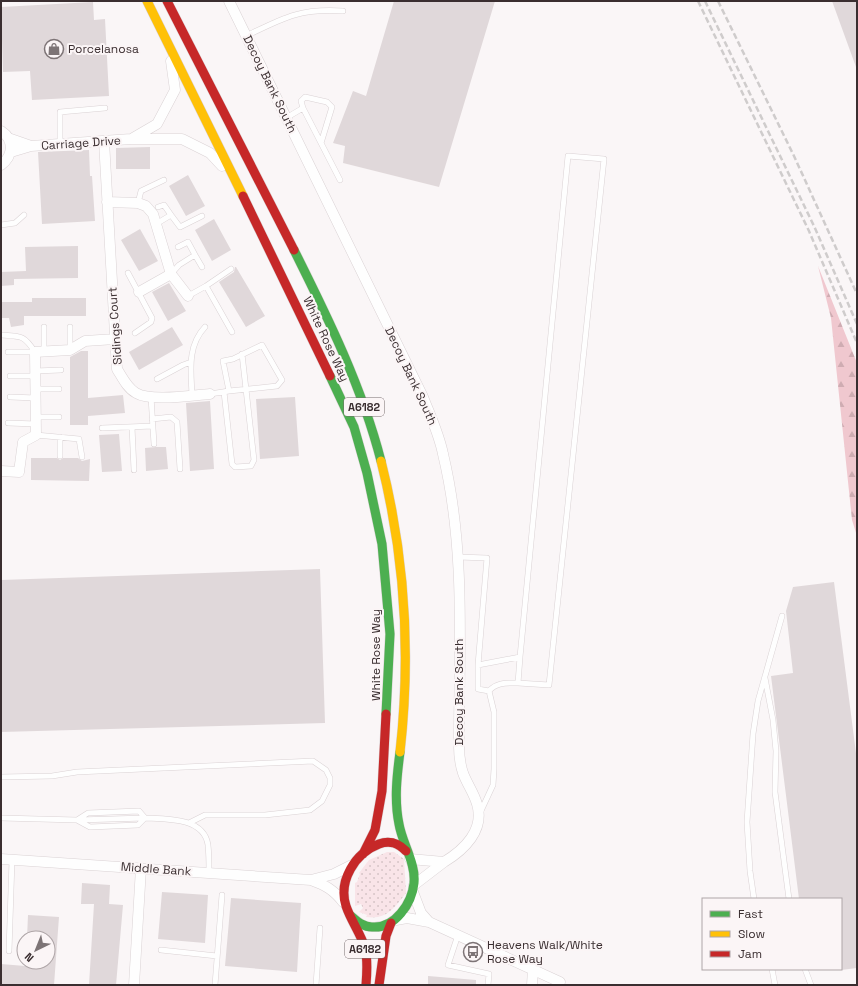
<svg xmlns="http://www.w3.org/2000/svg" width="858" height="986" font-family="'Space Grotesk',sans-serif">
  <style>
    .grass { fill: url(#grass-dots) }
    .forest { fill: url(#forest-firs) }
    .building { fill: #e0d8da }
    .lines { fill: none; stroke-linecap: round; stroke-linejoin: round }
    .lane-casing { stroke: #dad2d4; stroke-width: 6 }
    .street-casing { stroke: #dad2d4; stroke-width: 11 }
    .fast-casing { stroke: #dad2d4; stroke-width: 10 }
    .slow-casing { stroke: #dad2d4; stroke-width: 10 }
    .jam-casing { stroke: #dad2d4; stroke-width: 10 }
    .lane { stroke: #fefefe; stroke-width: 5 }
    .street { stroke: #fefefe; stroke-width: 10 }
    .fast { stroke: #4caf50; stroke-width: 9 }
    .slow { stroke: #ffc107; stroke-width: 9 }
    .jam { stroke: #c62828; stroke-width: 9 }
    .rail { stroke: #cfcccc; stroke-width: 2.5; stroke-dasharray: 6 3; stroke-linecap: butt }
    .labels { text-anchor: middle; stroke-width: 4; stroke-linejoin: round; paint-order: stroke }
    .shield { fill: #fbf5f6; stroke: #746a6b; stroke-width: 1 }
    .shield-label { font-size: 11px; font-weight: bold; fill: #3a2e30 }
    .poi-label { font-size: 12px; fill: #3a2e30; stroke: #fbf5f6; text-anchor: start }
    .street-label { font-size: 12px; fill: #3a2e30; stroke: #fbf5f6 }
  </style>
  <defs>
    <pattern id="grass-dots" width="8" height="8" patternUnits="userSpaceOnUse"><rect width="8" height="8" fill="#f9e4e8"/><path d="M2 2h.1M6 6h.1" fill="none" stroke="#d6c4c7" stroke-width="1.8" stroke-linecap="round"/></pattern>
    <pattern id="forest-firs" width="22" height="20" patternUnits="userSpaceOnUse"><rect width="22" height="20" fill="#f0c8cf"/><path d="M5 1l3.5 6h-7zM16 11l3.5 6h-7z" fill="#cfacb2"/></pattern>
  </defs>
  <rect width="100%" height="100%" fill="#faf6f7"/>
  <path class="grass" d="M387,852H394L404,859L406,893C394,908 387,920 366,917L367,915L359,912L363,908L361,904L355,906V883L357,882L360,874L359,873L369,860Z"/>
  <path class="forest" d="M818,266L857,363V536L852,520L831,318Z"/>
  <path class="building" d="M394,1H495L439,187L343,163L345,146L333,143L353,91L366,96Z
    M832,1H857V67H856Z
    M93,2L94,20L105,19L109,96L32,100L30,71L3,72L1,7Z
    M150,147V169H116V148Z
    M89,150L90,176H92L95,221L42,224L38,152Z
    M188,175L205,206L186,216L169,186Z
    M214,219L231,250L212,261L195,230Z
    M140,229L158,261L139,271L121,240Z
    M78,246V278L14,279V285L1,286V272L26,271L25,247Z
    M235,267H236L265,316L246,327L219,282L234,272Z
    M169,283L186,311L168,321L152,292Z
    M32,298H86V316H24V325L11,327L9,318H1V302H32Z
    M172,327L183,345L139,370L129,352Z
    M81,351H88V398L123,395L125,413L88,416V425H70V357Z
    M295,397L299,456L260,459L256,399Z
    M210,401L214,469L190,471L186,403Z
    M119,434L122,471L102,472L99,435Z
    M156,447H166L168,469L146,471L145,448Z
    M31,458H57L60,460L63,458H78L82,461L90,459L89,481L31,480Z
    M320,569L325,723L1,732V580Z
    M834,582L857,761V968L841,970V899H799L771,676L793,673L786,611L793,587Z
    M82,883L110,885L109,904L123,905L116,985H89L94,904H81Z
    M162,892L208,895L205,943L158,939Z
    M231,898L301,903L297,972L225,966Z
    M28,915L59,917L54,985H1V964L25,966V962H48V938H27Z
    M428,976L476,980V985H428Z"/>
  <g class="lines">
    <g class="lane-casing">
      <path id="lane" d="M246,36C283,18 300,8 343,11
        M303,108L301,101L305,97L327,102L332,107L321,143
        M286,118L303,108L340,180
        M60,145V112L105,108
        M138,203L141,191L164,180
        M158,207L164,205L171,215
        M156,224L171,215L180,227L202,216
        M1,225L15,223L24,215
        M195,255L202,267
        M128,273L152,318L151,322L135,333
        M171,274L179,265L195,255L188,242L178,247
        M206,286L231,269
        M188,296L206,286L232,332
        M70,327V350
        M1,335C21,336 24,335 35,352
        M8,352H35
        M44,352V327
        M35,371L61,370
        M10,376H35
        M157,379L183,365L191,362
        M36,389H59
        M224,392L232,464L235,467L251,466L254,460L242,354
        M210,394L229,391L277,386L282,380L262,345L233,359L223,361L229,391
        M192,395C191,371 187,346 205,327
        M10,397L36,398
        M151,397L154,444
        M36,417H59
        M152,419L171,417L177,422L180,469
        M8,423L36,424
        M132,427L134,470
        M102,428L153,426
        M36,435L79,439L82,457
        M60,456V437
        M458,557L487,558L478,665V689L489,691
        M478,665L520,657L568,156L604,159L549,685L518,683L520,657
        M765,678L773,720L776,751L775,792L789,899
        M1,777L52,776L77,772L313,761L326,770L330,778V785L322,801L310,810L265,815H205L189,823
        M480,813L493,785L494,769V712L489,691C497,682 507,683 518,683
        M1,818L77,820L88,813L139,811L145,818
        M77,820L90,827L138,825L145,818C165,819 204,817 208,845C209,854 209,864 209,873
        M78,820L145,818
        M754,899L750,871L747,822L753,734L758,701L782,616
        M458,935L448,965L489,974L488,985
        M161,950L217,956
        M9,951L12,860
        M772,969L775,985
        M805,969L811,985
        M215,985L222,895
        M316,985L320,928"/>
    </g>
    <g class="street-casing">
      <path id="street" d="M229,1L423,397C430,415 439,434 443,454C466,549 459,649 459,746C459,755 460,764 463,773C467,784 474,793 477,804C485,830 464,850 444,862
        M1,131C15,140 13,156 1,165
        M8,138L31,146L11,152
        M133,138L157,124L175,90L171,61
        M104,141L117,369C122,377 127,388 136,393C151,402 193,395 210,394
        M31,146L131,139H182L210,153L222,166
        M107,202L138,203L146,206L153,214L171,274L188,296
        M139,292L171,274
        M1,471L19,472L23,442L36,435L35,352L70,350L85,341L115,339
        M1,859L311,880L334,874L352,865
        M410,859L444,862L414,885
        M311,880C325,885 334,890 343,902
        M413,892L421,913L429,922
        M396,920L407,918L429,922L560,982
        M134,985L141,868
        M532,985L533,969"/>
    </g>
    <g class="fast-casing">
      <path id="fast" d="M294,250C328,318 362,387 381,461
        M330,376L354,427L367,473L382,544L390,634L386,714
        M351,916C357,921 363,927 372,927C395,929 412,903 414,883C416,863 402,843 399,824C394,800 397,775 400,752"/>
    </g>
    <g class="slow-casing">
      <path id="slow" d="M147,1L243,196
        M381,461C405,556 411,654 400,752"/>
    </g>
    <g class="jam-casing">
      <path id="jam" d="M167,1L294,250
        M243,196L330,376
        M363,854L375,830L382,791L386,714
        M366,985C367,973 368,960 365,948C361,934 351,921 346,906C338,881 355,853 379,844C390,840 398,843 406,851
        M379,985L386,936L391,923"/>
    </g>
    <use href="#lane" class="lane"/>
    <use href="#street" class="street"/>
    <use href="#fast" class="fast"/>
    <use href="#slow" class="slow"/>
    <use href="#jam" class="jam"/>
    <path class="rail" d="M698,1L809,231L857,343
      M705,1L814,226L857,324
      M718,1L794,156L857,294"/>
  </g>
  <defs>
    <g id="shop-ring" transform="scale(1)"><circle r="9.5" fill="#fbf5f6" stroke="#7d7476" stroke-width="1.5"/><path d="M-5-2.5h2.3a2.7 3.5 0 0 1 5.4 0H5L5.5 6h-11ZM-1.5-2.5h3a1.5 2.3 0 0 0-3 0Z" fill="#7d7476"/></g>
    <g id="bus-ring" transform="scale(1)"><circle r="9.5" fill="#fbf5f6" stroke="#7d7476" stroke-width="1.5"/><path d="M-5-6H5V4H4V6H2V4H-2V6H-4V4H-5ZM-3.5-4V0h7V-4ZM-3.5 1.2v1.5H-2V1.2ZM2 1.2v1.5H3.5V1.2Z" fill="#7d7476"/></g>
  </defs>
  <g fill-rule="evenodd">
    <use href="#shop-ring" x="54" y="49"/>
    <use href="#bus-ring" x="473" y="952"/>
  </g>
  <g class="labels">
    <g class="shield">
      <rect x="344" y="398" width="40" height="18" rx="3"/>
      <rect x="345" y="940" width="40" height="18" rx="3"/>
    </g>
    <g class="shield-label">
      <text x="364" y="411">A6182</text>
      <text x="365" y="953">A6182</text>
    </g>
    <g class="poi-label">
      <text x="68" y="53">Porcelanosa</text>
      <text x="487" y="949">Heavens Walk/White<tspan x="487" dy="14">Rose Way</tspan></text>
    </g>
    <g class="street-label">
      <text transform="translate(270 84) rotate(64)" y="4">Decoy Bank South</text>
      <text transform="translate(81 143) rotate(-4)" y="4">Carriage Drive</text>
      <text transform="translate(115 326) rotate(-94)" y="4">Sidings Court</text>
      <text transform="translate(326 339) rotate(65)" y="4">White Rose Way</text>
      <text transform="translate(411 376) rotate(65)" y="4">Decoy Bank South</text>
      <text transform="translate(376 655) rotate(-90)" y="4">White Rose Way</text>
      <text transform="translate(459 692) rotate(-90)" y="4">Decoy Bank South</text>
      <text transform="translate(156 869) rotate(4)" y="4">Middle Bank</text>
    </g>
  </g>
  <rect width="858" height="986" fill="none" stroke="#3a2e30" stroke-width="4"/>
  <rect x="702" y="898" width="140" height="72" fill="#fbf5f6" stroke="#aea5a7"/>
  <rect x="710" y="911" width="20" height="6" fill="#4caf50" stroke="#aea5a7"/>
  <text x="738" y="918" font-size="12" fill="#3a2e30">Fast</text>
  <rect x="710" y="931" width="20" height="6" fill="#ffc107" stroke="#aea5a7"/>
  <text x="738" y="938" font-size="12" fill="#3a2e30">Slow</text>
  <rect x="710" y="951" width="20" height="6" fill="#c62828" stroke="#aea5a7"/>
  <text x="738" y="958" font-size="12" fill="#3a2e30">Jam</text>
  <g transform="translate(36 950) rotate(223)"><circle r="19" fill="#fbf5f6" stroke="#aea5a7"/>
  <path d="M0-3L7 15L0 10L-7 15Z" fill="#7d7476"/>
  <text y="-6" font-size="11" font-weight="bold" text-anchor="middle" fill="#3a2e30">N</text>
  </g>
</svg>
